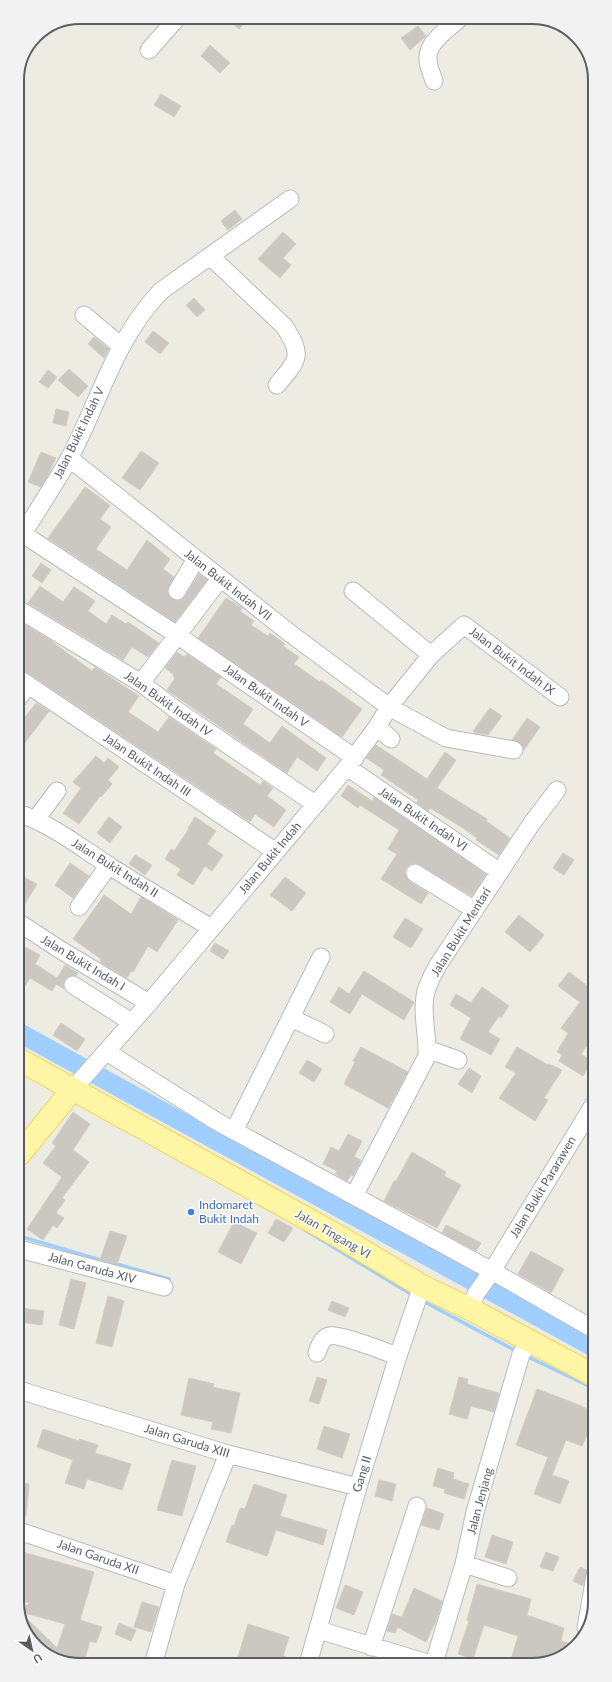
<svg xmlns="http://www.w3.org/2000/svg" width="612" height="1682" font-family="Lato,sans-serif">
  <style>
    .water { fill: #a0cfff }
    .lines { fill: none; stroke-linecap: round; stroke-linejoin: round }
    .stream { stroke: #a0cfff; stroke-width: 3.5 }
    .building { fill: #cac8c1; stroke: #d2cec0 }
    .minor-casing { stroke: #b7babf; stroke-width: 19 }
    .major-casing { stroke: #f2d156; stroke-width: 24 }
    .minor { stroke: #fff; stroke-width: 17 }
    .major { stroke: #fff6a5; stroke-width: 22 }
    .shop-dot { fill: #3f7fe0; stroke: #fff; stroke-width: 1.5 }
    .labels { text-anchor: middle; stroke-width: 3; stroke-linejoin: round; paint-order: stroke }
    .street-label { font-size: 12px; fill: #5a5e63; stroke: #fff }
    .shop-label { font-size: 12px; fill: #366cbe; stroke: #fff; text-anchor: start }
    .rim { fill: none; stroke: #5a5e63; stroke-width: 2 }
  </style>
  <rect width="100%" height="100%" fill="#edece2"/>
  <path class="water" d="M18,1021L595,1338V1359L18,1043Z"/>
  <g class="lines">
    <path class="stream" d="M19,1171L25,1162
      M305,1230L414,1296
      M19,1236L104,1261
      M110,1262L169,1279
      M421,1300L516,1351
      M526,1356L595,1389"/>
  </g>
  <path class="building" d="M225,17H249L239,29Z
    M418,26L426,36L410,50L401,38Z
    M210,45L230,63L220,73L201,56Z
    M161,94L181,106L174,117L154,105Z
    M235,210L242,219L228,230L221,221Z
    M283,232L296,244L283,258L291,265L280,278L258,259Z
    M194,298L205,310L197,317L186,305Z
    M153,331L169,343L160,354L145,342Z
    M94,337L109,349L104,358L88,344Z
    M69,369L88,386L78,397L58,380Z
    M48,370L57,377L48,388L39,382Z
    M56,409L69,412L66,426L53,423Z
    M141,451L159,463L140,490L122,478Z
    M41,452L56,458L49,473L41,487L28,482Z
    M85,487L110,505L100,519L111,527L96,549L127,570L147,540L170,559L163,569L174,577L167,591L169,596L176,601L182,600L185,596L199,574L207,580L175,622L48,538Z
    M41,563L51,570L42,583L32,576Z
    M40,586L63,602L74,587L95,601L88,611L106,624L112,615L126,624L128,622L159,643L148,657L132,647L123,660L28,603Z
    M226,598L242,608L240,611L254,621L251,625L268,636L270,633L285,644L283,646L299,657L294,664L320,682L321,680L362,709L342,737L198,638Z
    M18,621L47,638L92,671L95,667L139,696L128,712L158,732L169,717L216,749L213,753L260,785L263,781L273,788L267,796L286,810L274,827L255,814L250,822L24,670L18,668Z
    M177,652L184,657L187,654L221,677L216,684L253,709L243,724L270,743L282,726L326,758L317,771L297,757L287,773L167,690L175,678L173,676L174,675L165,668Z
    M36,703L49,711L18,752V726Z
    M490,708L502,716L488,735L475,733L473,731Z
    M527,718L540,727L524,750L521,743L512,740Z
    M376,745L427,779L445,752L456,760L437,788L487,819L486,821L510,838L499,855L476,840L477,838L460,826L430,808L428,811L417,803L418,800L381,775L384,770L366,758Z
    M96,756L104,763L108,758L119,767L108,780L112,784L101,797L100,796L79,824L63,813L81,788L73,782Z
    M348,785L372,801L374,797L486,874L472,896L416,863L410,864L406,868L405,873L409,881L428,893L421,904L381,879L397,854L388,849L399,830L360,805L358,808L341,796Z
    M109,817L122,827L110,843L97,833Z
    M195,817L216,831L207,844L223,855L212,871L205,866L193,885L177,875L181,869L165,859L171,849L174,851L189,829L188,828Z
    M563,853L574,860L564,875L553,868Z
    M135,855L152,865L145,875L129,864Z
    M70,863L89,876L73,898L55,885Z
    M18,874L37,884L20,912H18Z
    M285,877L306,893L292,911L270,895Z
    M104,895L131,914L141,897L178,920L157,952L148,946L133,972L131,971L127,978L100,962L101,959L73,939Z
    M519,915L544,935L530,952L505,932Z
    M405,918L423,929L411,948L393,937Z
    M215,943L229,951L223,959L210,951Z
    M25,947L40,955L35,964L57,978L65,965L78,973L76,976H69L65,979L63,984L64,989L56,984L52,991L30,978L18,997V959Z
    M364,971L414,1002L404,1020L362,994L350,1014L330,1002L339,987L349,994Z
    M569,972L594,991V1036L581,1054L592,1061L583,1076L559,1061L562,1055L557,1052L568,1033L561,1028L580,1002L558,986Z
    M482,987L509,1006L501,1018L499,1016L488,1032L500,1039L491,1055L460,1039L471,1018L450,1005L456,994L471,1003Z
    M61,1023L85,1039L77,1051L53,1035Z
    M361,1047L408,1072L388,1108L344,1084L355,1062L353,1061Z
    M517,1047L548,1065L549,1064L562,1070L544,1098L548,1100L535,1121L499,1098L516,1073L505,1067Z
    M307,1060L322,1069L314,1082L299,1073Z
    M469,1068L481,1076L472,1093L458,1084Z
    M73,1112L90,1124L73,1150L89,1162L62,1198L65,1200L56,1213L64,1218L57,1228L53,1225L43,1240L27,1229L62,1177L43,1163L56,1146L52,1143Z
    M348,1134L362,1141L354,1157L361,1160L353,1176L351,1175L347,1181L335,1174L337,1171L323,1164L331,1147L339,1151Z
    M412,1152L446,1172L444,1176L461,1185L437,1228L384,1201L394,1181H396Z
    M276,1219L293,1228L284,1242L268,1233Z
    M234,1222L257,1233L241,1264L218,1252Z
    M446,1225L481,1243L476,1251L442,1233Z
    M110,1231L127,1236L117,1264L100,1260Z
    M531,1251L564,1269L551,1293L518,1274Z
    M71,1279L86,1283L74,1329L59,1325Z
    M108,1296L124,1301L112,1347L96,1343Z
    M332,1301L349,1308L345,1317L328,1310Z
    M19,1308L44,1311L42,1325L19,1322Z
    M317,1377L327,1380L319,1404L309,1401Z
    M459,1377L468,1379L467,1384L499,1393L494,1412L471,1406L467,1419L449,1414Z
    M189,1378L214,1384L213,1387L240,1393L231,1433L211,1429L213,1422L181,1415Z
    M537,1389L579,1405L595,1413V1439L587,1435L582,1446L566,1440L552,1475L569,1481L560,1504L534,1494L548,1457L516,1445Z
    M324,1426L350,1434L342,1458L317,1449Z
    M43,1429L79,1441V1439L98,1445L95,1453L131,1464L122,1490L87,1479L84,1489L65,1483L73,1460L37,1447Z
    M172,1460L196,1466L182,1516L157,1510Z
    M438,1468L454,1473L453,1479L469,1484L464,1499L444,1493L445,1489L433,1486Z
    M379,1480L396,1484L392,1501L375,1496Z
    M19,1483L29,1484L26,1516L19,1515Z
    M254,1484L287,1495L280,1516L327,1530L323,1545L276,1530L267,1556L226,1542L232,1525L234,1526L240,1508L245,1509Z
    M427,1508L444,1514L439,1530L421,1525Z
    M492,1535L513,1542L506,1564L485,1557Z
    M19,1551L94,1572L80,1620L102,1627L96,1643L90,1641L83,1665H76L39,1649L19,1618L20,1612L57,1648L65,1624L21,1612L29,1603L19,1600Z
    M546,1552L559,1557L553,1571L540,1567Z
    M580,1567L587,1570L583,1586L573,1581Z
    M477,1584L531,1599L527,1615L564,1628L561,1641L575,1645L548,1663H510L518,1636L484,1625L473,1659L458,1654L469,1621L467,1620Z
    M345,1585L363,1592L354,1615L336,1608Z
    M414,1588L442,1601L436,1621L426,1642L397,1627L395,1633L387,1631L392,1614L402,1617Z
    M142,1602L159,1607L151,1632L134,1627Z
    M119,1623L136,1630L131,1641L115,1634Z
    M248,1624L289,1637L283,1656L298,1661V1664H250L237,1660Z"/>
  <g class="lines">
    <g class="minor-casing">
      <path id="minor" d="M149,50L178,17
        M434,81C432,74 427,65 428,57C428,41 450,28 461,17
        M290,199L161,291C114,340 100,401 69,459C55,484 38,509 23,534L177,635L355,758
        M210,256L284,326C304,356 298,360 277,385
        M84,315L121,346
        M69,458L291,634L389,707L446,738L514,750
        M177,591L196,559
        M353,591L431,655
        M18,609L141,683L175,709L315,804
        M18,678L276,852
        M141,683L220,579
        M18,699L28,685
        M377,727L391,739
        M347,767L500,872
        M18,813C51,824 79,846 108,865C142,887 177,907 211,928
        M36,819L57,791
        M415,873L475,910
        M79,907L109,865
        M18,922L59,949L149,1003
        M73,985L131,1022
        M291,1018L325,1034
        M427,1049L458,1060
        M107,1052L216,1121L492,1271L595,1330
        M73,1089L149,1003L347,767L377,727L389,707L431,655L464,625L560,697
        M234,1131L321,957
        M354,1196L427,1056C428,1034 420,1009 427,988C430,980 434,972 438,965L532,823L557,790
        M19,1249L164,1287
        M470,1309L476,1294L492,1271L594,1104
        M317,1353C319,1346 322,1338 329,1336C339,1333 385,1352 398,1356
        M19,1390L228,1454L358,1487
        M19,1531L176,1584
        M464,1564L508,1578
        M586,1628L595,1576
        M319,1630L427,1663
        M371,1647L417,1506
        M434,1663L464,1564L475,1512L521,1354L530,1342
        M308,1664L358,1487L398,1356L422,1286
        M153,1665L176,1584L228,1454"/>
    </g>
    <g class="major-casing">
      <path id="major" d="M18,1059L340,1237L422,1286L470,1309L595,1376
        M19,1155L73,1089"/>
    </g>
    <use href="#minor" class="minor"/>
    <use href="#major" class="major"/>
  </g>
  <circle class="shop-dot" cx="191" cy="1212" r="4"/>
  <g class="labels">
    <g class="street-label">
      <text transform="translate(79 433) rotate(-64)" y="4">Jalan Bukit Indah V</text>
      <text transform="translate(228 585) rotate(38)" y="4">Jalan Bukit Indah VII</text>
      <text transform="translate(512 661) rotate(37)" y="4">Jalan Bukit Indah IX</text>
      <text transform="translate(266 696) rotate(35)" y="4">Jalan Bukit Indah V</text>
      <text transform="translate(168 704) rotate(35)" y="4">Jalan Bukit Indah IV</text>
      <text transform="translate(147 765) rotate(34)" y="4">Jalan Bukit Indah III</text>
      <text transform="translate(423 819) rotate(34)" y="4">Jalan Bukit Indah VI</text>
      <text transform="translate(270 858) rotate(-50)" y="4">Jalan Bukit Indah</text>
      <text transform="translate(115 868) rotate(32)" y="4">Jalan Bukit Indah II</text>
      <text transform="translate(461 932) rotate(-58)" y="4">Jalan Bukit Mentari</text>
      <text transform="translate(83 963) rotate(31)" y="4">Jalan Bukit Indah I</text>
      <text transform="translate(543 1187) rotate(-59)" y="4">Jalan Bukit Pararawen</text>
      <text transform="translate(333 1234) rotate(30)" y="4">Jalan Tingang VI</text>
      <text transform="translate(92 1268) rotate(15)" y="4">Jalan Garuda XIV</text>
      <text transform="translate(187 1441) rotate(17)" y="4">Jalan Garuda XIII</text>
      <text transform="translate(362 1474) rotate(-73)" y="4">Gang II</text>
      <text transform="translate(480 1501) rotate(-75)" y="4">Jalan Jenjang</text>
      <text transform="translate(98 1557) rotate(19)" y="4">Jalan Garuda XII</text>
    </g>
    <g class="shop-label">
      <text x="199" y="1209">Indomaret<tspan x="199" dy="14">Bukit Indah</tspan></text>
    </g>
  </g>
  <path d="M0 0H612V1682H0ZM80 24H532A56 56 0 0 1 588 80V1602A56 56 0 0 1 532 1658H80A56 56 0 0 1 24 1602V80A56 56 0 0 1 80 24Z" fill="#f2f2f3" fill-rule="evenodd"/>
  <path class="rim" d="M80 24H532A56 56 0 0 1 588 80V1602A56 56 0 0 1 532 1658H80A56 56 0 0 1 24 1602V80A56 56 0 0 1 80 24Z"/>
  <g transform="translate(32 1650) rotate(146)" stroke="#ffffff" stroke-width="3" paint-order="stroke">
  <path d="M0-3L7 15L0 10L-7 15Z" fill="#5a5e63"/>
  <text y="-6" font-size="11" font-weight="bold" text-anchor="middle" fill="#5a5e63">U</text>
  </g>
</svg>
